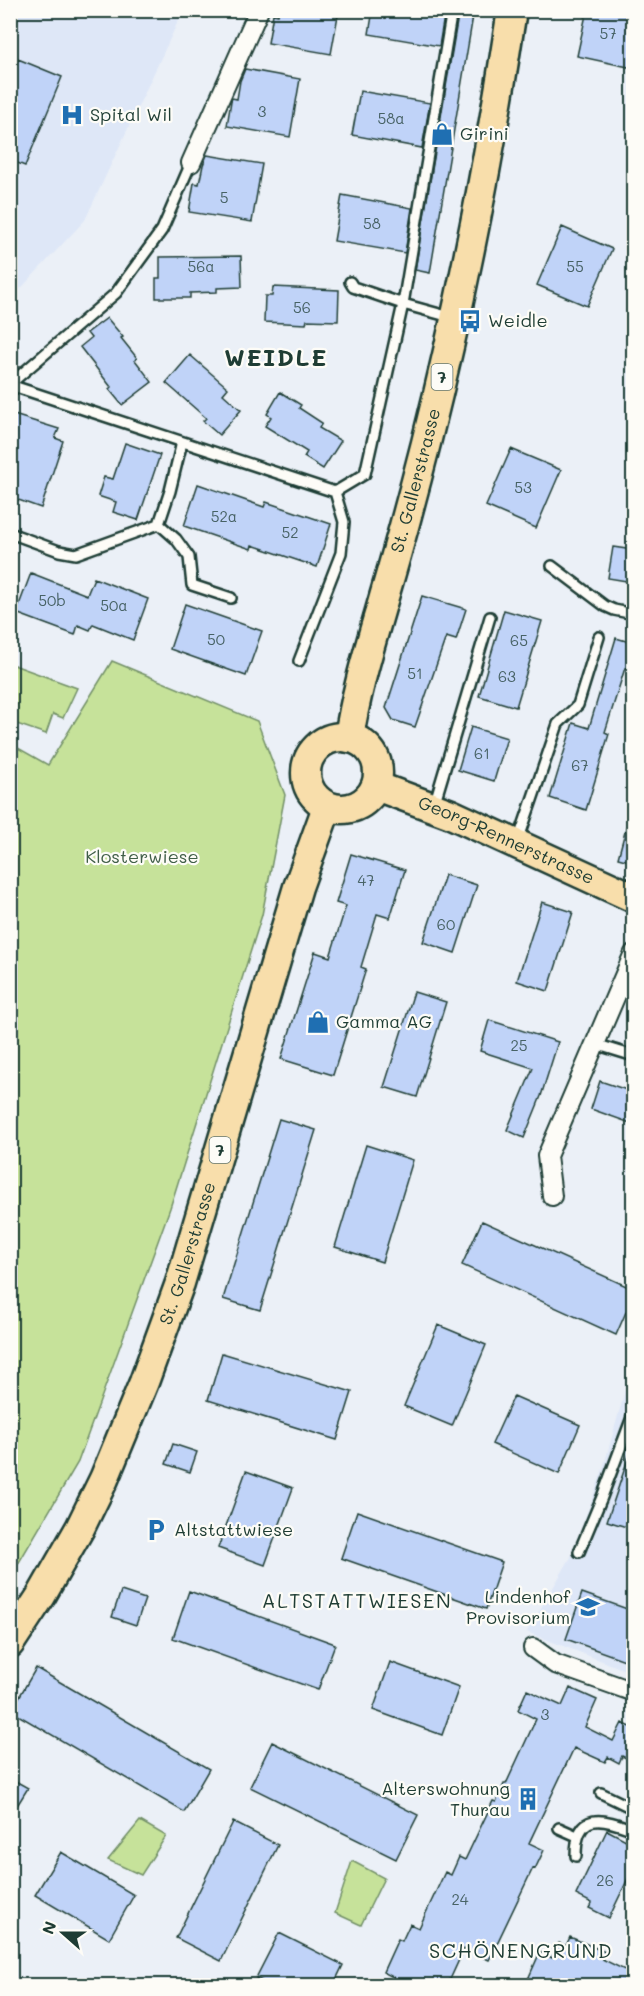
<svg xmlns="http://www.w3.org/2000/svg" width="644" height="1996" font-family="Mali,sans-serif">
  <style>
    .built { fill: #dee7f7 }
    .green { fill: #c6e29a; stroke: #729067; stroke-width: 1.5 }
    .building { fill: #c0d3f8; stroke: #1f3d34; stroke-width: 1.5 }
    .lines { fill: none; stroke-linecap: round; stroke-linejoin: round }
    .service-casing { stroke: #1f3d34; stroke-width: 14 }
    .minor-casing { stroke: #1f3d34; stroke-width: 22 }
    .primary-casing { stroke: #1f3d34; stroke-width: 33 }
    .service { stroke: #fdfcf7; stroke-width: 9 }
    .minor { stroke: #fdfcf7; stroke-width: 18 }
    .primary { stroke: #f8deab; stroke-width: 28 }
    .labels { text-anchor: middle; stroke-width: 4.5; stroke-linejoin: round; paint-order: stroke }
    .number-label { font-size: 15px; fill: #476265 }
    .shield { fill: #fdfcf7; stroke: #62766e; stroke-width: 1.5 }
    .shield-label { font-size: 16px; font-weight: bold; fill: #1f3d34 }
    .poi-label { font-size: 18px; fill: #1f3d34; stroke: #fdfcf7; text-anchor: start }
    .street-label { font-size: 18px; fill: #1f3d34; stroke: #fdfcf7 }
    .park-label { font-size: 18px; fill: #405e48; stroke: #fdfcf7 }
    .neighbourhood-label { font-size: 20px; letter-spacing: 1.5px; fill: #1f3d34; stroke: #fdfcf7 }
    .district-label { font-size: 24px; font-weight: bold; letter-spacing: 1.5px; fill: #1f3d34; stroke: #fdfcf7 }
  </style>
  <rect width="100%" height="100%" fill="#ebf0f7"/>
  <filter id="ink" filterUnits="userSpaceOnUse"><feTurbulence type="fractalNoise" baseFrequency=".0167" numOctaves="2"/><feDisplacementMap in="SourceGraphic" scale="12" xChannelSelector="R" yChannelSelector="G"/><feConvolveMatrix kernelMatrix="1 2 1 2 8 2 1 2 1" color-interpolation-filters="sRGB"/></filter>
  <g filter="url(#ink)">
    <path class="built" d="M11,11H183L85,220L11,299Z
      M633,1371V1673L527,1632L571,1557L602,1472L625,1391Z"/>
    <path class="green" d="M112,661L257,721L285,795L262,915L170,1208L78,1462L11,1576V744L48,765Z
      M11,664L77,688L63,718L53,714L46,734L11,722Z
      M140,1821L166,1836L141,1875L108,1860Z
      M352,1861L384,1878L361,1925L335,1913Z"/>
    <path class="building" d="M279,10H339L331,54L268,43L273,14L278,15Z
      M373,10H445L439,46L369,34Z
      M459,10H474L430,273L415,270Z
      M587,10L633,12V68L577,56Z
      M18,59L62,77L25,166L10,160V77Z
      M245,69L300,79L290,137L227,126L231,101L232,98L237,99L240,81Z
      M360,91L430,103L422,148L352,135Z
      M207,155L262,164L252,222L189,212L194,183L199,184L203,165Z
      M342,195L412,208L405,253L334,241Z
      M562,227L612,249L587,306L537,285Z
      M241,256L242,287L217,288V292L190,293V298H156V278H160V257Z
      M273,287L339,290L338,321L307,320L306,324L264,322L265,296H272Z
      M107,318L123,337L121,338L137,358L135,360L152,382L122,405L109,389L111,387L80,347L91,338L87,333Z
      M190,355L228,388L223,394L241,410L219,435L203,421L206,418L166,383Z
      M280,392L301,405L299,408L322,423L319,428L341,441L323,469L304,457L307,452L265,426L271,417L267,414Z
      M14,415L59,429L55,438L63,441L41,508L10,497V426Z
      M125,443L160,455L138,520L113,512L116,502L98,496L104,477L113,479Z
      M511,449L561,470L536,528L486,506Z
      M198,484L264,507L266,502L331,524L317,567L252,545L251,549L184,526Z
      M613,547L633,550V582L608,578Z
      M31,573L87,595L94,578L148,599L133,640L93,624L90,630L78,625L75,635L16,613Z
      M422,596L466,609L456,640L446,637L415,727L393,720L386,708Z
      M185,604L262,631L246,676L170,649Z
      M504,610L542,621L516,707L479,696Z
      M616,638L633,643V670L625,668L605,732L609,734L586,810L550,798L573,723L589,728Z
      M471,727L507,738L494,781L458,770Z
      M629,817L633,818V862L618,858Z
      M351,854L405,870L390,918L377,914L361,967L366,969L333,1075L281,1059L315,952L330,957L346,906L336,903Z
      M445,875L477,885L455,953L423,942Z
      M542,902L573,912L548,991L517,981Z
      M414,992L446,1002L417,1097L384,1087Z
      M489,1020L558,1042L541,1096L524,1138L507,1130L533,1068L480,1051Z
      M600,1081L633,1092V1124L591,1109Z
      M279,1119L316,1130L260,1310L223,1299Z
      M366,1145L413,1160L382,1262L335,1247Z
      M482,1221L633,1289V1296L616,1335L462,1265Z
      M438,1325L486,1345L452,1426L404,1406Z
      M222,1353L352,1392L337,1440L208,1400Z
      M514,1396L580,1425L559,1474L492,1444Z
      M173,1444L197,1452L190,1472L166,1464Z
      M631,1450H633V1529L607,1521Z
      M246,1471L293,1488L265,1565L218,1548Z
      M357,1511L502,1562L486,1609L341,1558Z
      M121,1591L145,1599L136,1625L112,1617Z
      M189,1591L335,1644L318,1690L173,1638Z
      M582,1593L633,1611V1663L566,1639Z
      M390,1662L459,1687L442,1735L373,1710Z
      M36,1668L209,1769L184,1812L11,1711Z
      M570,1688L597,1700L585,1727L613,1741L622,1723L633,1728V1761L622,1756L619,1763L608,1757L605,1762L574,1748L529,1843L544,1850L535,1869L533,1868L489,1960L464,1949L447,1986H410L383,1972L398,1939L402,1941L410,1924L419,1928L445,1872L451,1875L459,1857L465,1860L493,1801L496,1802L504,1784H506L536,1719L518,1710L527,1690L562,1706Z
      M272,1742L418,1815L396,1859L250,1787Z
      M10,1778L28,1788L10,1817Z
      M233,1822L278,1845L221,1961L176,1938Z
      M607,1830L626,1840L630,1853L633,1854V1868L609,1918L589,1908L592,1903L576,1895Z
      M61,1852L134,1895L109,1939L35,1895Z
      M279,1933L343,1965L333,1986H271L256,1978Z
      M570,1937L605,1952L602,1959L629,1972L623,1986H525L540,1952L552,1958L559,1943L566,1946Z"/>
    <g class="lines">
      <g class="service-casing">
        <path id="service" d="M350,282L353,287L403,304L452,10
          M10,384L116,293L162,230L191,163
          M10,385L335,492L365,474L403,304L454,318
          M159,524L176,539L189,557L192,585L231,598
          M10,533L59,551L76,554L159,524L170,491L182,442
          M552,566L605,606L614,610L634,614
          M299,661L341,553L344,522L335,492
          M434,805L490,617
          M518,841L558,724L578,705L599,637
          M595,1044L634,1056
          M579,1552L602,1497L634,1412
          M601,1793L634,1809
          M559,1828L577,1836
          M576,1856C576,1810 602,1818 634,1830"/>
      </g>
      <g class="minor-casing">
        <path id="minor" d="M191,163L259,10
          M552,1196L547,1156L634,953
          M533,1648L555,1664L634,1692"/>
      </g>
      <g class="primary-casing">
        <g id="primary">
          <circle cx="342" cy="773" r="36"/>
          <path id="s1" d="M349,738C356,690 371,643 384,597C399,546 413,494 426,443C462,300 490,156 512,10"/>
          <path id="s2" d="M376,786L451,814L634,898"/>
          <path id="s3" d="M10,1643L41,1596L80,1528L104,1479L144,1382L180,1283L298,887L327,807"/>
        </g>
      </g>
      <use href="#service" class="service"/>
      <use href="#minor" class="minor"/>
      <use href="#primary" class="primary"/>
    </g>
  </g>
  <defs>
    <g id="hospital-bare" transform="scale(1.8)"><path d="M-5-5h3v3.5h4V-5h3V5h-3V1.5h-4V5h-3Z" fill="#1f6fb2" stroke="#fdfcf7" stroke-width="2.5" paint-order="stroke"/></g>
    <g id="shop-bare" transform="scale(1.8)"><path d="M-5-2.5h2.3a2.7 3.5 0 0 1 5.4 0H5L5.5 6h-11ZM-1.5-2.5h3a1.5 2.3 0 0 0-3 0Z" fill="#1f6fb2" stroke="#fdfcf7" stroke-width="2.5" paint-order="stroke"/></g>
    <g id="bus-bare" transform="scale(1.8)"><path d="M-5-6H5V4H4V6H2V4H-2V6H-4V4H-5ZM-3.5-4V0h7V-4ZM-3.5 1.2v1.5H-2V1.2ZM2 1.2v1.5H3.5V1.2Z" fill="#1f6fb2" stroke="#fdfcf7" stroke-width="2.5" paint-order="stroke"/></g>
    <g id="parking-bare" transform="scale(1.8)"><path d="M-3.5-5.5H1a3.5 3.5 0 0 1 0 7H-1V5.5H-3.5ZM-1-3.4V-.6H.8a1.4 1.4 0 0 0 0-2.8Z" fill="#1f6fb2" stroke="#fdfcf7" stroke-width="2.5" paint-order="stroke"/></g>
    <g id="school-bare" transform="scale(1.8)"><path d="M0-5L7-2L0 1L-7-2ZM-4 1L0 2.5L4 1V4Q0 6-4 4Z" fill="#1f6fb2" stroke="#fdfcf7" stroke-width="2.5" paint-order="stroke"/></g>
    <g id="building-bare" transform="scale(1.8)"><path d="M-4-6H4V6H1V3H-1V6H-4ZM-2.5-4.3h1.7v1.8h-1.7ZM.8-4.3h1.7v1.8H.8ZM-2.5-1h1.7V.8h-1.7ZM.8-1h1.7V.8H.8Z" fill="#1f6fb2" stroke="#fdfcf7" stroke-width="2.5" paint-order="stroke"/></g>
  </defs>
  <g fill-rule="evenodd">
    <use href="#hospital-bare" x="72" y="115"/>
    <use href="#shop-bare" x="442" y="134"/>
    <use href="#bus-bare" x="470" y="321"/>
    <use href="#shop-bare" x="318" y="1022"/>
    <use href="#parking-bare" x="156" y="1530"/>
    <use href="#school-bare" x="588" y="1607"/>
    <use href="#building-bare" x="528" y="1799"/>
  </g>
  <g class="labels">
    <g class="number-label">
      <text x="608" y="39">57</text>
      <text x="262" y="117">3</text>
      <text x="391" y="124">58a</text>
      <text x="224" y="203">5</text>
      <text x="372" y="229">58</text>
      <text x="201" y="272">56a</text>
      <text x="575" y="272">55</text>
      <text x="302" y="313">56</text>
      <text x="523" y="493">53</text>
      <text x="224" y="522">52a</text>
      <text x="290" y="538">52</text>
      <text x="52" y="606">50b</text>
      <text x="114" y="611">50a</text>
      <text x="216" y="645">50</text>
      <text x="519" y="646">65</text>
      <text x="415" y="679">51</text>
      <text x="507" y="682">63</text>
      <text x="482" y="759">61</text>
      <text x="580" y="771">67</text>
      <text x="366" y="886">47</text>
      <text x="446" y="930">60</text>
      <text x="519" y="1051">25</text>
      <text x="545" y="1720">3</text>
      <text x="605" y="1886">26</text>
      <text x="460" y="1905">24</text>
    </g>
    <g class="shield">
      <rect x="431.5" y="364" width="21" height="26" rx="4.5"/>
      <rect x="209.5" y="1137" width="21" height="26" rx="4.5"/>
    </g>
    <g class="shield-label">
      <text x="442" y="383">7</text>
      <text x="220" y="1156">7</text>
    </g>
    <g class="poi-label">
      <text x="90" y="121">Spital Wil</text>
      <text x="460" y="140">Girini</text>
      <text x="488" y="327">Weidle</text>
      <text x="336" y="1028">Gamma AG</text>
      <text x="174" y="1536">Altstattwiese</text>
      <text x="570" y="1603" text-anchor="end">Lindenhof<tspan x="570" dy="21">Provisorium</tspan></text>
      <text x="510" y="1795" text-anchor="end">Alterswohnung<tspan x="510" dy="21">Thurau</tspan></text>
    </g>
    <g class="street-label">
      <text dy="6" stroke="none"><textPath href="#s1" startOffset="266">St. Gallerstrasse</textPath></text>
      <text dy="6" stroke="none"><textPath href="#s2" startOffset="141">Georg-Rennerstrasse</textPath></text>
      <text dy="6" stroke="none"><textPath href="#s3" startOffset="430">St. Gallerstrasse</textPath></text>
    </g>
    <g class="park-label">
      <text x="142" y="863">Klosterwiese</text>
    </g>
    <g class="neighbourhood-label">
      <text x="357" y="1608">ALTSTATTWIESEN</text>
      <text x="521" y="1958">SCHÖNENGRUND</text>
    </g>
    <g class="district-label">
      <text x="276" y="366">WEIDLE</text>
    </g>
  </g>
  <rect width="644" height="1996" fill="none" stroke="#fdfcf7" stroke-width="36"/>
  <rect x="18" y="18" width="608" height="1960" fill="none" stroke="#1f3d34" stroke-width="2" filter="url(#ink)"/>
  <g transform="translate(63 1933) rotate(291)" stroke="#fdfcf7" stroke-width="4.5" paint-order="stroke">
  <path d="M0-4.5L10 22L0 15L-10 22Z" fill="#1f3d34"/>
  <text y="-9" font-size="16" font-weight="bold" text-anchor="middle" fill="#1f3d34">N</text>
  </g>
</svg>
